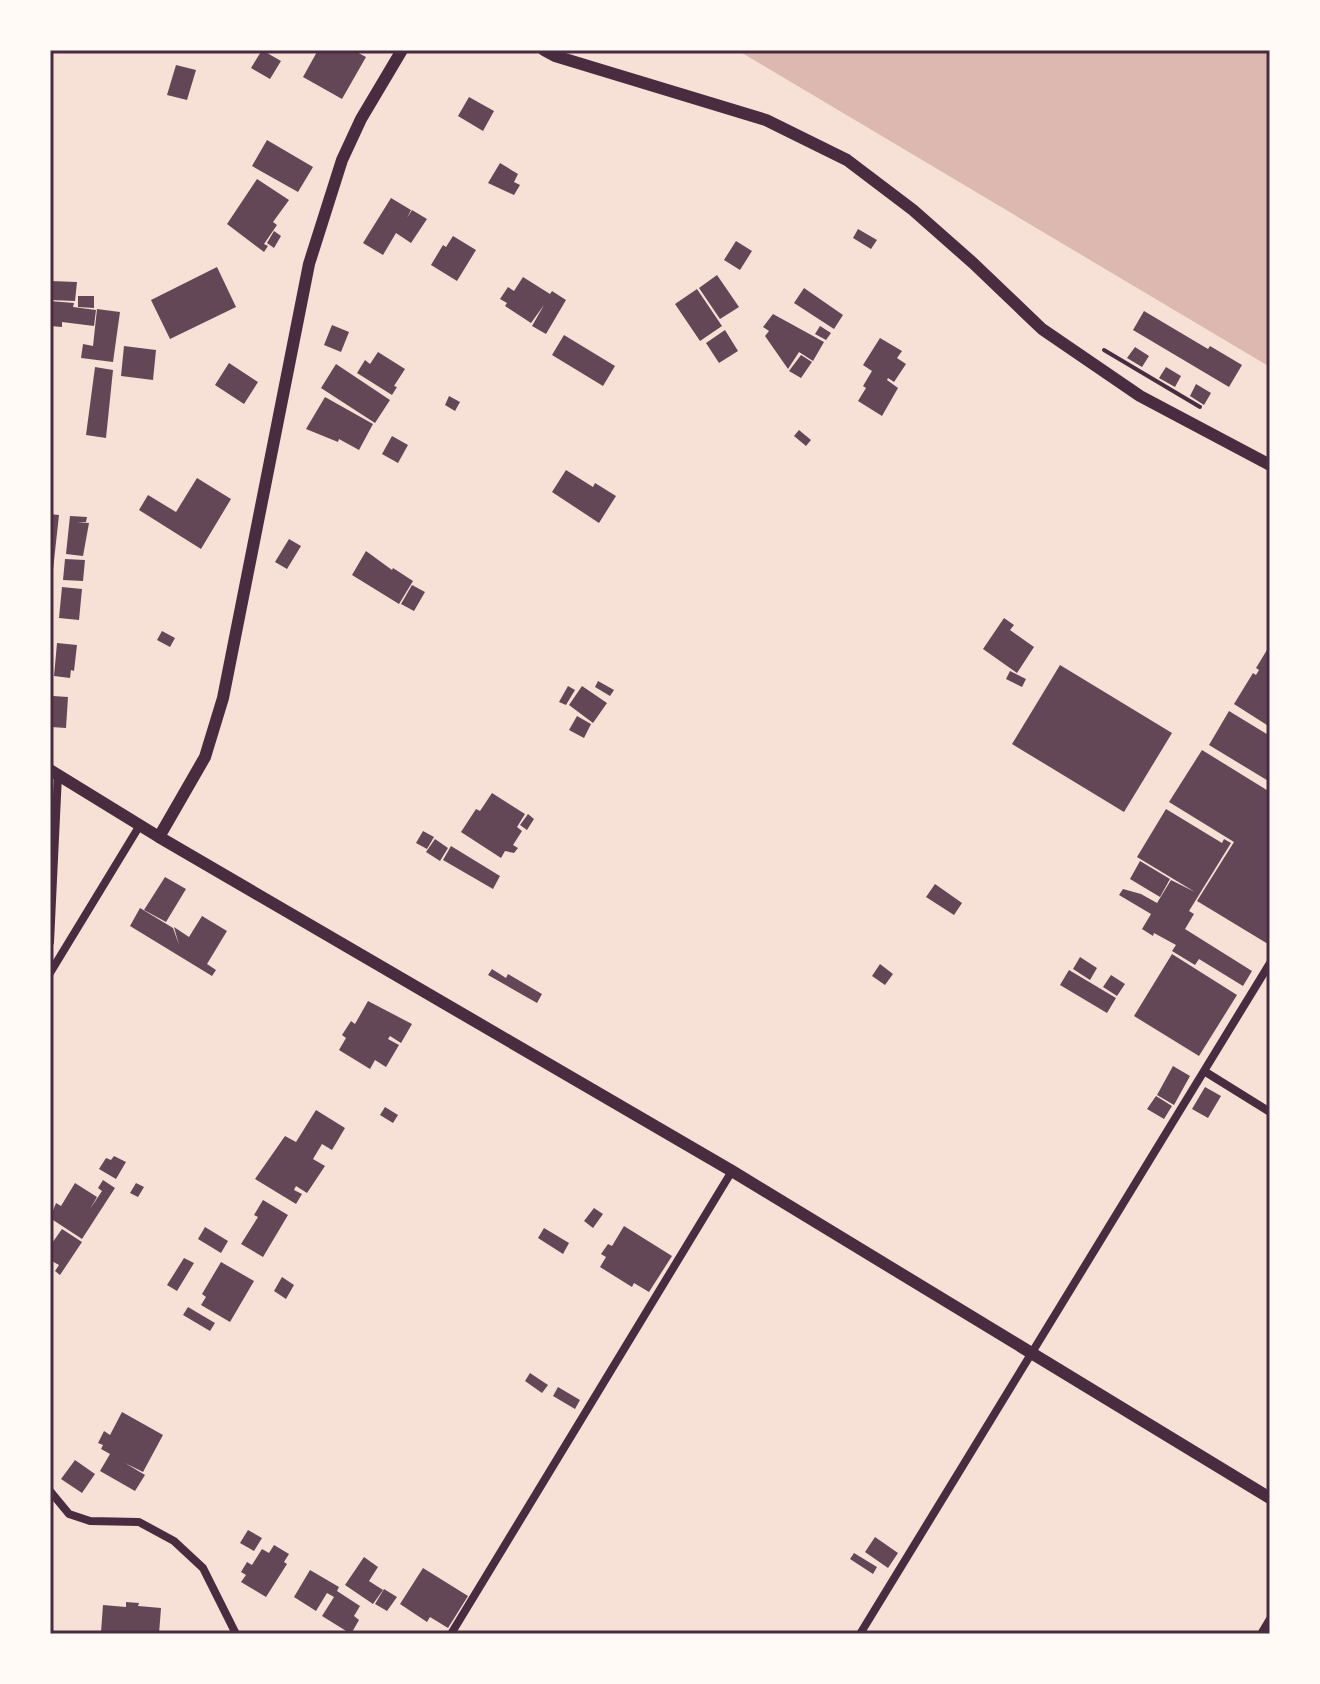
<svg xmlns="http://www.w3.org/2000/svg" width="1320" height="1684" font-family="'PT Sans Narrow',sans-serif">
  <style>
    .water { fill: #dcb8b0 }
    .building { fill: #644757 }
    .lines { fill: none; stroke-linecap: round; stroke-linejoin: round }
    .path { stroke: #4a2c40; stroke-width: 4 }
    .minor { stroke: #4a2c40; stroke-width: 8 }
    .tertiary { stroke: #4a2c40; stroke-width: 12 }
    .neatline { fill: none; stroke: #4a2c40; stroke-width: 3 }
  </style>
  <rect width="100%" height="100%" fill="#f7e1d7"/>
  <path class="water" d="M737,50H1270V367Z"/>
  <path class="building" d="M262,50L281,61L270,79L251,68Z
    M318,50H353L366,57L342,99L303,77Z
    M176,65L196,70L187,100L167,95Z
    M469,97L494,111L483,131L458,116Z
    M267,140L313,167L298,192L252,166Z
    M500,163L518,174L514,182L520,185L514,195L488,183Z
    M257,179L289,200L273,222L277,225L264,244L268,246L264,252L227,224Z
    M391,198L411,210L407,218L412,210L427,219L411,243L396,233L383,255L363,243Z
    M858,229L877,240L871,249L853,238Z
    M274,231L281,236L274,248L267,243Z
    M453,236L476,250L457,281L431,265L443,245L446,247Z
    M736,241L752,251L740,270L724,260Z
    M217,267L236,307L170,339L151,300Z
    M717,275L739,307L720,319L699,288Z
    M523,277L550,294L552,291L566,300L546,334L532,326L544,305L531,323L505,306L507,303L500,299L508,287L514,291Z
    M50,281L77,282L75,301L50,300Z
    M804,288L843,315L834,329L794,303Z
    M697,289L722,326L700,341L675,304Z
    M78,296H94V308L78,307Z
    M50,301L74,303L73,307L96,310L94,326L62,322V327L50,326Z
    M97,309L120,312L113,362L81,358L83,344L93,346Z
    M1144,311L1208,349L1210,346L1242,365L1229,387L1133,330Z
    M773,314L824,342L813,361L799,352L788,369L765,336L769,331L763,327Z
    M332,325L349,332L341,352L324,345Z
    M820,326L831,333L826,340L815,334Z
    M725,330L738,351L719,363L706,343Z
    M564,335L615,366L603,386L552,355Z
    M880,338L902,351L897,358L906,364L894,382L888,378L887,380L898,388L882,416L858,401L866,388L863,386L872,371L863,365Z
    M124,346L156,350L153,380L121,376Z
    M1135,347L1149,356L1142,367L1127,358Z
    M378,352L405,369L394,386L397,387L392,395L357,373L365,360L370,364Z
    M801,355L812,362L801,378L789,371Z
    M229,363L258,382L244,404L215,385Z
    M336,364L390,400L375,423L321,388Z
    M95,367L113,370L106,438L86,435Z
    M1166,367L1181,376L1175,387L1159,378Z
    M1196,384L1211,393L1204,405L1190,396Z
    M449,396L460,402L455,411L445,405Z
    M325,397L373,424L359,450L339,439L338,442L306,429Z
    M799,430L811,440L806,446L794,436Z
    M392,436L408,445L398,463L382,454Z
    M566,470L593,487L595,483L616,496L599,523L552,492Z
    M197,478L231,499L201,549L139,510L148,495L176,512Z
    M50,514L59,515L52,579L50,578Z
    M70,516L87,517L86,522H77L89,523L83,556L66,554Z
    M289,539L301,546L287,569L275,562Z
    M366,551L392,570L393,568L413,581L399,604L352,575Z
    M65,559L85,560L83,581L63,580Z
    M412,585L425,592L414,611L401,604Z
    M62,587L82,589L79,620L59,618Z
    M1004,618L1014,625L1010,630L1034,647L1017,673L983,649Z
    M162,631L175,638L170,647L157,640Z
    M57,643L77,645L74,671L71,670L70,678L54,676Z
    M1270,645V676L1267,682L1270,684V727L1234,704L1253,673L1256,675L1259,670L1256,668Z
    M1060,665L1172,733L1124,812L1012,744Z
    M1010,671L1026,679L1022,687L1006,679Z
    M598,681L614,690L610,696L595,687Z
    M568,686L575,690L566,705L559,702Z
    M582,686L607,703L593,723L569,705Z
    M53,696L68,697L66,728L51,727Z
    M1229,711L1270,736V782L1209,745Z
    M577,716L591,724L584,738L569,730Z
    M1202,750L1270,792L1268,944L1197,901L1234,842L1169,802Z
    M492,793L525,814L517,827L522,831L513,845L518,848L514,853L505,851L501,858L461,832L476,809L480,811Z
    M1166,809L1222,843L1224,839L1231,843L1189,911L1194,914L1185,929L1252,971L1243,986L1199,959L1195,965L1172,951L1176,945L1154,933L1153,936L1142,929L1151,914L1119,895L1123,889L1141,894L1157,903L1171,880L1195,892L1137,857Z
    M528,814L534,819L527,830L520,825Z
    M423,831L434,837L427,849L416,843Z
    M435,839L448,848L440,861L426,852Z
    M451,846L500,876L493,889L443,860Z
    M1140,861L1170,879L1160,897L1130,879Z
    M165,877L186,889L166,922L144,910Z
    M935,884L962,903L954,915L926,897Z
    M140,908L173,928L179,945L174,927L189,937L202,916L227,931L207,964L216,970L212,976L130,926Z
    M1172,954L1237,995L1199,1056L1134,1016Z
    M1080,957L1097,968L1090,980L1073,969Z
    M880,964L893,974L885,985L872,976Z
    M492,969L506,978L508,974L542,994L537,1003L488,975Z
    M1069,970L1116,998L1107,1013L1060,985Z
    M1111,975L1125,984L1117,996L1103,987Z
    M368,1001L412,1024L401,1043L390,1036L388,1039L399,1045L386,1067L375,1060L370,1069L339,1050L346,1038L342,1035L351,1021L355,1024Z
    M1173,1066L1190,1076L1174,1105L1157,1095Z
    M1205,1087L1221,1096L1208,1118L1192,1109Z
    M1156,1096L1172,1106L1164,1119L1147,1109Z
    M385,1107L398,1115L393,1123L380,1115Z
    M316,1110L345,1128L332,1150L322,1144L313,1159L325,1166L307,1193L296,1186L294,1190L302,1194L296,1204L255,1179L285,1136L296,1142Z
    M114,1156L126,1162L116,1179L99,1169L106,1158L111,1160Z
    M103,1180L115,1188L82,1239L50,1218L56,1203L61,1206L75,1183L97,1197L90,1209L102,1191L98,1188Z
    M136,1183L144,1187L138,1197L130,1193Z
    M263,1200L288,1215L263,1257L241,1244L258,1217L254,1215Z
    M594,1208L603,1214L593,1228L584,1221Z
    M624,1226L672,1256L649,1292L634,1283L632,1287L600,1267L606,1257L601,1254L608,1244L612,1246Z
    M205,1227L228,1241L221,1253L198,1239Z
    M544,1228L569,1243L563,1254L538,1238Z
    M62,1229L82,1242L60,1275L55,1271L59,1265L50,1260V1246Z
    M184,1258L194,1263L177,1291L167,1285Z
    M221,1262L254,1281L230,1322L201,1305L206,1297L202,1294Z
    M282,1277L294,1285L286,1299L274,1291Z
    M188,1307L215,1323L210,1331L183,1315Z
    M530,1373L548,1385L542,1393L525,1381Z
    M558,1387L580,1400L575,1409L553,1396Z
    M122,1412L163,1435L143,1472L125,1463L145,1475L135,1491L100,1471L110,1454L101,1449L103,1445L98,1443L104,1431L110,1435Z
    M75,1460L95,1474L82,1493L61,1479Z
    M248,1530L262,1538L254,1551L240,1543Z
    M875,1537L898,1553L888,1568L865,1552Z
    M274,1545L289,1554L284,1562L287,1564L266,1597L241,1582L246,1575L241,1572L247,1562L252,1565L262,1549L269,1553Z
    M854,1553L877,1567L873,1574L850,1559Z
    M364,1557L378,1567L369,1581L383,1590L373,1604L345,1585Z
    M423,1568L468,1596L448,1628L430,1617L427,1622L400,1604Z
    M310,1570L339,1587L337,1591L360,1606L354,1616L359,1620L351,1634L322,1616L334,1597L327,1593L316,1611L294,1597Z
    M384,1589L397,1597L387,1611L375,1604Z
    M126,1602L139,1603L138,1606L161,1608L159,1634L101,1632L103,1605L126,1607Z"/>
  <g class="lines">
    <path class="path" d="M1104,350L1200,407"/>
    <path class="minor" d="M50,942L58,775
      M50,973L140,825
      M1204,1071L1270,1112
      M50,1491L69,1514L90,1521L139,1522L174,1541L203,1568L236,1634
      M451,1634L732,1171
      M860,1634L1270,963
      M1261,1634L1270,1619"/>
    <path class="tertiary" d="M544,50L555,56L766,120L847,160L913,210L973,263L1042,329L1140,396L1270,465
      M50,770L159,837L732,1171L1270,1498
      M159,837L205,757L223,698L309,264L342,160L361,119L402,50"/>
  </g>
  <rect width="1320" height="1684" fill="none" stroke="#fffaf5" stroke-width="104"/>
  <rect x="52" y="52" width="1216" height="1580" class="neatline"/>
</svg>
